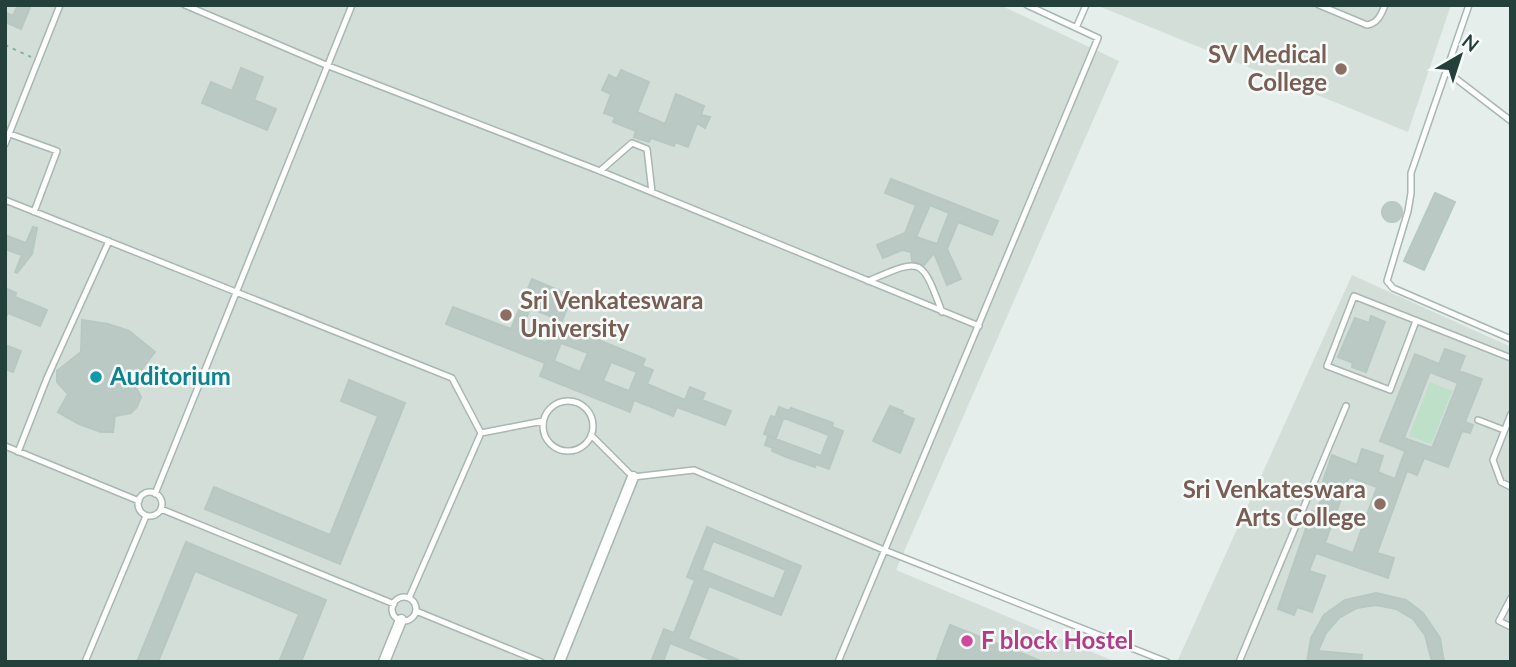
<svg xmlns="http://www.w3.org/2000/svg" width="1516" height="667" font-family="Lato,sans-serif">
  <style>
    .built { fill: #d3ded9 }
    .green { fill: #bedfc8 }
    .building { fill: #bac9c4; stroke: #b7c8c2; stroke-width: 2; fill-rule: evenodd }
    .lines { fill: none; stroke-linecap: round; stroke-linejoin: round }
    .service-casing { stroke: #a7b7b2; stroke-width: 8 }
    .minor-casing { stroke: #a7b7b2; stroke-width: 13 }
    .path { stroke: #85b2a6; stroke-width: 2; stroke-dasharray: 3.5 5; stroke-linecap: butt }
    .service { stroke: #fff; stroke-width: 5 }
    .minor { stroke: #fff; stroke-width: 10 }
    .education-dot { fill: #8d6e63; stroke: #f6faf8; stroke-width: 2.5 }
    .culture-dot { fill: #0f9aa8; stroke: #f6faf8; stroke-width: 2.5 }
    .hotel-dot { fill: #d1479c; stroke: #f6faf8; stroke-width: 2.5 }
    .labels { text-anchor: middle; stroke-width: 5; stroke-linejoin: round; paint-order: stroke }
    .education-label { font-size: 24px; font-weight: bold; fill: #785e54; stroke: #f6faf8; text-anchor: end }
    .culture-label { font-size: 24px; font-weight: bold; fill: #0d838f; stroke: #f6faf8; text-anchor: start }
    .hotel-label { font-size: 24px; font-weight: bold; fill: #b23c85; stroke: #f6faf8; text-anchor: start }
  </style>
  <rect width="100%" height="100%" fill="#e5eeea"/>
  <path class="built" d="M5,5H1000L1119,61L896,570L1116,662H5Z
    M1096,5H1451L1408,132Z
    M1352,275L1511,347V662H1177Z"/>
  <path class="green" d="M1430,382L1452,391L1431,444L1409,436Z"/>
  <path class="building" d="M18,5H31L21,29L5,22V12L13,16Z
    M241,68L263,77L254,100L276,109L267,130L202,103L211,82L232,91Z
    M621,70L649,82L637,112L665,124L676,94L704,106L701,115L710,117L705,128L697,123L688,147L675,142L674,146L651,138L649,142L634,137L636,131L613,122L615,117L604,113L611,94L602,90L609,75L617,79Z
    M891,179L998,221L992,235L958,222L947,249L961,279L947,285L934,253L924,265L912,261L911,252L902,250L883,258L877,245L905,233L916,205L885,193ZM930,205L949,213L937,244L916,237Z
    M1435,193L1455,202L1424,270L1404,261Z
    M1382 212a10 10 0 1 1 20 0a10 10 0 1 1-20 0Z
    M33,227L37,228L32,254L17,273L15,272L22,255L5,249V235L26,243Z
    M532,279L572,296L562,321L530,308L521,333L546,343L555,322L645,359L642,366L653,370L647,384L685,400L690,387L705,393L702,400L731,411L725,425L677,407L673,416L634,400L630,412L540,376L545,363L446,324L453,307L511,329ZM561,343L588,353L580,372L554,361ZM611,362L637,372L629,391L603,381Z
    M5,288L16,293L15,297L47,310L40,326L8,313L5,319Z
    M1371,316L1385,322L1366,372L1352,367L1353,363L1338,357L1355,318L1369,323Z
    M82,320L108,324L129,331L155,352L133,381L141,397L137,407L131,413L115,416L113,432H101L79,424L58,412L68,394L57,382V371L81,352Z
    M5,345L21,351L13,372L5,369Z
    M1445,349L1465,356L1459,371L1482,379L1465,422L1473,425L1470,433L1462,431L1448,467L1424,458L1417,475L1407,471L1377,553L1394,558L1388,578L1316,553L1309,571L1325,576L1312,612L1297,607L1294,615L1278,609L1312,511L1316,513L1323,494L1319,493L1332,455L1357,465L1362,449L1383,456L1378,472L1395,479L1405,451L1380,441L1384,431L1415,354L1439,364ZM1430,372L1458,383L1432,448L1404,438ZM1349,477L1377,487L1353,553L1325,543Z
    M349,380L405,403L340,564L205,509L214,487L330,535L378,416L341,401Z
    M890,406L903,411L902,414L914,419L900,453L873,441Z
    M779,407L789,411L791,408L816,417L833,423L832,427L843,431L829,469L816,464L815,467L789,458L772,451L773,448L765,445L768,436L821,456L829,435L776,415Z
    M771,416L783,419L776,438L764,434Z
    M707,527L801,566L781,615L709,586L688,639L743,662H717L670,643L663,662H651L664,629L674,633L695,580L687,577ZM713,541L786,570L774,599L702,570Z
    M186,542L326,600L301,662H279L299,614L195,571L158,662H137Z
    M1376,593L1406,600L1423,613L1440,638L1444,662H1432L1425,635L1413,619L1396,609L1376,605L1357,608L1339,618L1326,633L1318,651L1362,655L1361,662H1307L1311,638L1324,615L1345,600Z
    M950,625L1041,661V662H936Z"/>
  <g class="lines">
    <g class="service-casing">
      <path id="service" d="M185,5L326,65L600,171L979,326
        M1319,5L1367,25C1378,23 1381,15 1385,5
        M1469,5L1411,173V193L1408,211L1387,281L1393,288L1511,339
        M1076,28L1086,5
        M1446,71L1511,121
        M10,134L57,151L34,212
        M5,144L60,5
        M600,171L632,143L647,149L652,192
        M5,200L452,378L481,433L409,598
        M868,281C922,258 921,256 942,312
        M1416,321L1390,390L1327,366L1354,296L1511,358
        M543 426a25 25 0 1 1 50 0a25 25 0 1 1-50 0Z
        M1511,414L1493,460L1501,482L1511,487
        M1478,420L1504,430
        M481,433L543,421
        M591,435L633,477L694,470L884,550L1167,662
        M5,446L139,501
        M18,452L47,378L109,241
        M138 504a12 12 0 1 1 24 0a12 12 0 1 1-24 0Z
        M155,494L352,5
        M161,509L394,604
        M392 609a12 12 0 1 1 24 0a12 12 0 1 1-24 0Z
        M1511,598L1499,621L1511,627
        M416,611L541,662
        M85,662L146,516
        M838,662L1098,38L1027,5
        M1239,662L1346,406"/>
    </g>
    <g class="minor-casing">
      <path id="minor" d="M384,662L401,620
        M559,662L633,477"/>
    </g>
    <path class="path" d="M5,45L31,57"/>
    <use href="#service" class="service"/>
    <use href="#minor" class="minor"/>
  </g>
  <g class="education-dot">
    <circle cx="1341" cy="69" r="7"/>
    <circle cx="506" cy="315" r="7"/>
    <circle cx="1380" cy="504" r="7"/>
  </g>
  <circle class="culture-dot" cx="96" cy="377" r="7"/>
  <circle class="hotel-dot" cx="967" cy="641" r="7"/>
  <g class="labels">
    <g class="education-label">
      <text x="1327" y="63">SV Medical<tspan x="1327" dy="28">College</tspan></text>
      <text x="520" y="309" text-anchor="start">Sri Venkateswara<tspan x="520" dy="28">University</tspan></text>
      <text x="1366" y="498">Sri Venkateswara<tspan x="1366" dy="28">Arts College</tspan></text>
    </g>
    <g class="culture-label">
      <text x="110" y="385">Auditorium</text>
    </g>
    <g class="hotel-label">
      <text x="981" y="649">F block Hostel</text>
    </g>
  </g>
  <rect width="1516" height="667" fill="none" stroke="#23413a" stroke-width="14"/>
  <g transform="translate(1460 56) rotate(39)" stroke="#f6faf8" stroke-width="5" paint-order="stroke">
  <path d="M0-5L12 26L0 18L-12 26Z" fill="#23413a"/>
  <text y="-10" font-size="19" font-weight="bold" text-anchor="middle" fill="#23413a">N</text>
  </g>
</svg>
